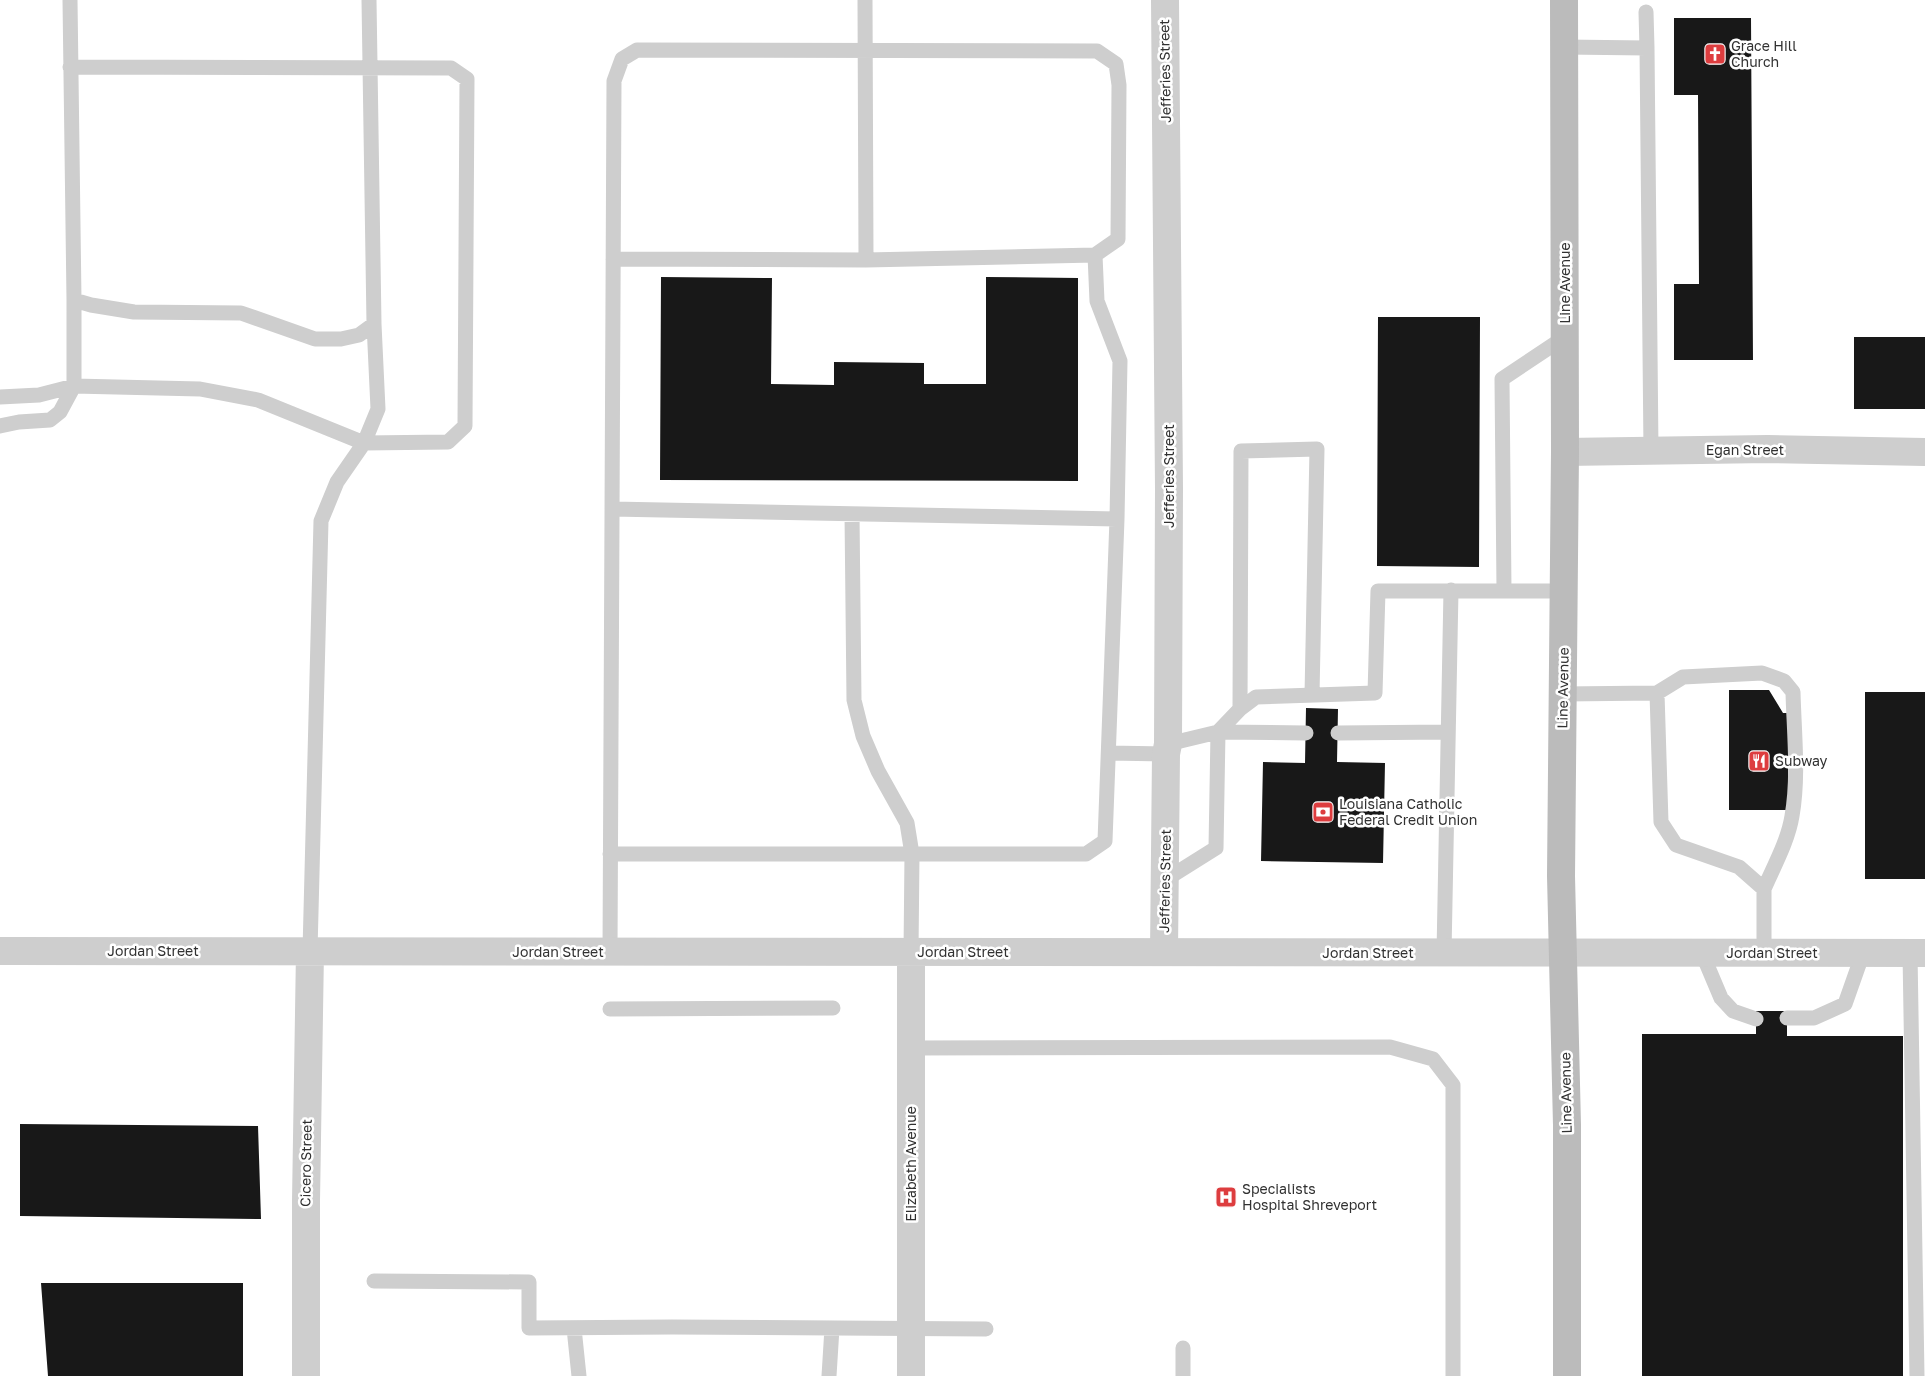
<svg xmlns="http://www.w3.org/2000/svg" width="1925" height="1376" font-family="'Golos Text',sans-serif">
  <style>
    .building { fill: #181818 }
    .lines { fill: none; stroke-linecap: round; stroke-linejoin: round }
    .lane { stroke: #cecece; stroke-width: 15 }
    .street { stroke: #cecece; stroke-width: 28 }
    .secondary { stroke: #bbb; stroke-width: 28 }
    .labels { text-anchor: middle; stroke-width: 5; stroke-linejoin: round; paint-order: stroke }
    .poi-label { font-size: 14px; fill: #313131; stroke: #fff; text-anchor: start }
    .street-label { font-size: 14px; fill: #313131; stroke: #fff }
  </style>
  <rect width="100%" height="100%" fill="#fff"/>
  <path class="building" d="M1674,18H1751L1753,360H1674V284H1699L1698,95H1674Z
    M661,277L772,278L771,384L834,385V362L924,363V384H986V277L1078,278V481L660,480Z
    M1378,317H1480L1479,567L1377,566Z
    M1854,337H1925V409H1854Z
    M1729,690H1769L1783,713H1788V810H1729Z
    M1865,692H1925V879H1865Z
    M1306,708L1338,709L1337,762L1385,763L1383,863L1261,861L1263,762L1305,763Z
    M1756,1011H1787V1036H1903V1376H1642V1034H1756Z
    M20,1124L258,1126L261,1219L20,1216Z
    M41,1283H243V1376H48Z"/>
  <g class="lines">
    <path class="lane" d="M70,0L74,300L91,305L134,312L241,313L315,339H341L359,335L374,324L369,0
      M865,0L866,260
      M1646,12L1647,48
      M1564,47L1647,48L1651,451
      M70,67L451,68L467,79L465,426L448,442L364,443L378,409L374,324
      M1095,255L1097,301L1120,361L1117,519
      M74,300V386L200,389L258,400L364,443L337,482L321,521L310,951
      M0,397L39,395L74,386L60,412L50,420L19,422L0,426
      M852,514L854,700L863,736L878,771L907,823L912,854L911,952
      M1504,590L1502,379L1565,337
      M1657,693L1683,677L1762,673L1784,681L1793,692C1794,733 1799,776 1792,816C1788,841 1774,866 1764,889
      M1563,694L1657,693L1661,822L1676,845L1739,867L1764,889V953
      M1240,709L1241,451L1317,449L1312,695
      M1218,732L1240,709L1256,697L1375,693L1378,591H1564
      M1218,732L1306,733
      M1338,733L1447,732
      M1109,753L1166,754
      M610,854H1086L1105,841L1117,519L612,509
      M1165,880L1216,848L1218,732L1168,744
      M610,952L614,81L622,59L637,50L1097,51L1116,64L1119,85L1118,239L1095,255L866,260L613,259
      M1444,953L1451,590
      M1702,953L1721,998L1733,1011L1756,1019
      M1910,953L1917,1376
      M610,1009L833,1008
      M1787,1018H1814L1845,1004L1863,953
      M911,1048L1390,1047L1433,1059L1453,1085V1376
      M374,1281L529,1282V1328L672,1327L986,1329
      M574,1328L579,1376
      M1183,1348V1376
      M829,1376L832,1328"/>
    <path class="street" d="M1565,452L1768,449L1925,452
      M0,951L1925,953
      M911,952V1376
      M1164,952L1166,754L1168,744L1169,489L1165,0
      M306,1376V1201L310,951"/>
    <path class="secondary" d="M1564,0L1565,452L1561,876L1567,1125V1376"/>
  </g>
  <defs>
    <g id="church-square" transform="scale(1.125)"><rect x="-9" y="-9" width="18" height="18" rx="4" fill="#dd3d3f" stroke="#fff"/><path d="M-1.2-6h2.4v3.5h3.3v2.4h-3.3V6h-2.4V-.1h-3.3v-2.4h3.3Z" fill="#fff"/></g>
    <g id="restaurant-square" transform="scale(1.125)"><rect x="-9" y="-9" width="18" height="18" rx="4" fill="#dd3d3f" stroke="#fff"/><path d="M-5-6h1v4h1v-4h1v4h1v-4h1v5L-1.5 .5V6h-2V.5L-5-1ZM5-6V6H3V1.5H1.5Q1.5-4 5-6Z" fill="#fff"/></g>
    <g id="bank-square" transform="scale(1.125)"><rect x="-9" y="-9" width="18" height="18" rx="4" fill="#dd3d3f" stroke="#fff"/><path d="M-6-4H6V4H-6ZM0-2.3a2.3 2.3 0 1 0 0 4.6a2.3 2.3 0 1 0 0-4.6Z" fill="#fff"/></g>
    <g id="hospital-square" transform="scale(1.125)"><rect x="-9" y="-9" width="18" height="18" rx="4" fill="#dd3d3f" stroke="#fff"/><path d="M-5-5h3v3.5h4V-5h3V5h-3V1.5h-4V5h-3Z" fill="#fff"/></g>
  </defs>
  <g fill-rule="evenodd">
    <use href="#church-square" x="1715" y="54"/>
    <use href="#restaurant-square" x="1759" y="761"/>
    <use href="#bank-square" x="1323" y="812"/>
    <use href="#hospital-square" x="1226" y="1197"/>
  </g>
  <g class="labels">
    <g class="poi-label">
      <text x="1731" y="51">Grace Hill<tspan x="1731" dy="16">Church</tspan></text>
      <text x="1775" y="766">Subway</text>
      <text x="1339" y="809">Louisiana Catholic<tspan x="1339" dy="16">Federal Credit Union</tspan></text>
      <text x="1242" y="1194">Specialists<tspan x="1242" dy="16">Hospital Shreveport</tspan></text>
    </g>
    <g class="street-label">
      <text transform="translate(1165 71) rotate(-91)" y="5">Jefferies Street</text>
      <text transform="translate(1565 283) rotate(-90)" y="5">Line Avenue</text>
      <text x="1745" y="455">Egan Street</text>
      <text transform="translate(1169 476) rotate(-90)" y="5">Jefferies Street</text>
      <text transform="translate(1563 688) rotate(-89)" y="5">Line Avenue</text>
      <text transform="translate(1165 881) rotate(-89)" y="5">Jefferies Street</text>
      <text x="153" y="956">Jordan Street</text>
      <text x="558" y="957">Jordan Street</text>
      <text x="963" y="957">Jordan Street</text>
      <text x="1368" y="958">Jordan Street</text>
      <text x="1772" y="958">Jordan Street</text>
      <text transform="translate(1566 1093) rotate(-91)" y="5">Line Avenue</text>
      <text transform="translate(306 1163) rotate(-89)" y="5">Cicero Street</text>
      <text transform="translate(911 1164) rotate(-90)" y="5">Elizabeth Avenue</text>
    </g>
  </g>
</svg>
